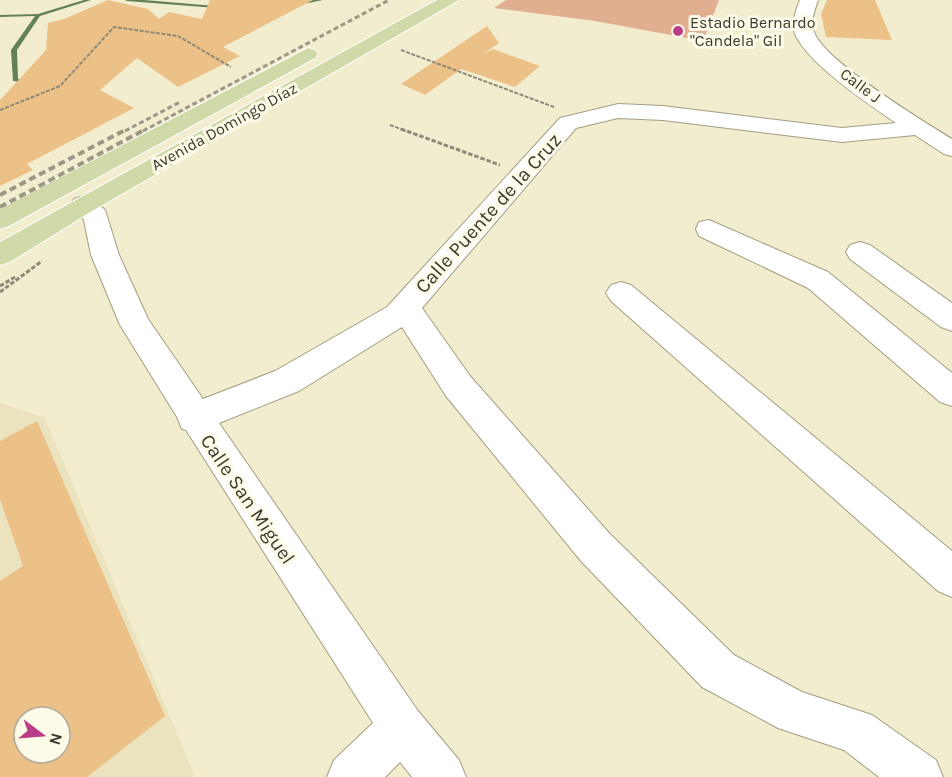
<svg xmlns="http://www.w3.org/2000/svg" width="952" height="777" font-family="Karla,sans-serif">
  <style>
    .built { fill: #ebe2be; fill-rule: evenodd }
    .green { fill: #e1af90 }
    .lines { fill: none; stroke-linecap: round; stroke-linejoin: round }
    .stream { fill: #638058; fill-rule: evenodd }
    .building { fill: #ebc187; fill-rule: evenodd }
    .street-casing { stroke: #a39d81; stroke-width: 2 }
    .primary-casing { stroke: #fff; stroke-width: 2 }
    .path-far1 { stroke: #8e8a77; stroke-width: 2; stroke-dasharray: 4 1.5; stroke-linecap: butt }
    .path { stroke: #8e8a77; stroke-width: 3; stroke-dasharray: 4.5 2; stroke-linecap: butt }
    .street { fill: #fff; fill-rule: evenodd }
    .primary { fill: #d0daa8; fill-rule: evenodd }
    .rail-far1 { stroke: #9c9883; stroke-width: 3; stroke-dasharray: 5 3; stroke-linecap: butt }
    .rail { stroke: #9c9883; stroke-width: 4; stroke-dasharray: 7 4; stroke-linecap: butt }
    .poi-dot { fill: #bb3d8a; stroke: #fefae8; stroke-width: 2 }
    .labels { text-anchor: middle; stroke-width: 6; stroke-linejoin: round; paint-order: stroke }
    .far-poi-label { font-size: 16px; fill: #3b382d; stroke: #fefae8; text-anchor: start }
    .far-street-label { font-size: 16px; fill: #3b382d; stroke: #fefae8 }
    .street-label { font-size: 20px; fill: #3b382d; stroke: #fefae8 }
  </style>
  <rect width="100%" height="100%" fill="#f3edd0"/>
  <path class="built" d="M0,403L45,418L195,777H0ZM24,717H60V753H24Z"/>
  <path class="green" d="M506,0H719L703,41L595,21L494,8Z"/>
  <g class="lines">
    <path class="stream" d="M84,0H91L40,16L17,50L18,79H29L32,81L29,83L13,81L11,50L35,16L0,17V15L38,14Z
      M125,0H144L216,6L218,7L216,8L127,1Z
      M313,0H323L298,5L296,4Z"/>
  </g>
  <path class="building" d="M108,0L148,9L159,19L169,12L202,19L210,0H313L223,47L240,56L178,87L137,58L100,90L134,108L27,164L33,170L0,186V100L46,50L48,23L64,19Z
    M827,0H875L892,40L826,37L821,14Z
    M487,26L499,43L483,54L493,49L540,66L515,87L461,69L425,95L401,84Z
    M37,421L165,716L87,777H0V581L23,566L0,499V441ZM24,717H60V753H24Z"/>
  <g class="lines">
    <g class="street-casing">
      <path id="street" d="M800,0H818C815,9 810,22 814,32C824,61 923,121 952,139V156L944,154L915,135L842,142L663,120L618,118L576,128L422,308L470,376L609,533L734,655L802,692L872,715L936,760L943,777H879L844,750L778,728L702,687L581,561L446,396L402,327L299,391L219,423L418,711L459,760L466,777H412L400,762L385,777H327L334,760L373,723L186,430L182,429L177,417L120,325L91,255L84,220L70,205L74,199L83,196L92,199L105,210L119,255L148,319L203,399L275,371L387,307L560,118L618,104L663,106L842,128L896,123C870,105 803,61 794,31C792,22 796,9 800,0Z
        M709,220L828,272L952,373V406L940,402L808,288L699,236L696,229L699,222Z
        M860,242L870,245L952,303V331L941,327L850,259L846,252L850,245Z
        M621,282L631,285L952,551V597L938,591L611,301L606,293L611,285Z"/>
    </g>
    <g class="primary-casing">
      <path id="primary" d="M437,0H459L92,211L10,262L0,265V242Z
        M308,48L315,50L318,54L315,58L9,226L0,229V209Z"/>
    </g>
    <path class="path-far1" d="M401,50L554,107
      M0,110L60,86L114,27L178,36L231,67
      M390,125L406,131"/>
    <path class="path" d="M401,129L500,165
      M0,286L15,277
      M0,292L42,261"/>
    <use href="#street" class="street"/>
    <use href="#primary" class="primary"/>
    <path class="rail-far1" d="M125,131L180,102
      M143,131L389,0"/>
    <path class="rail" d="M0,195L127,129
      M0,207L146,129"/>
  </g>
  <circle class="poi-dot" cx="678" cy="31" r="6"/>
  <g class="labels">
    <g class="far-poi-label">
      <text x="690" y="28">Estadio Bernardo<tspan x="690" dy="18">"Candela" Gil</tspan></text>
    </g>
    <g class="far-street-label">
      <text transform="translate(861 85) rotate(37)" y="6">Calle J</text>
      <text transform="translate(224 126) rotate(-29)" y="6">Avenida Domingo Díaz</text>
    </g>
    <g class="street-label">
      <text transform="translate(488 213) rotate(-48)" y="7">Calle Puente de la Cruz</text>
      <text transform="translate(248 499) rotate(56)" y="7">Calle San Miguel</text>
    </g>
  </g>
  <g transform="translate(42 735) rotate(106)"><circle r="28" fill="#fefae8" stroke="#b0ac9d" stroke-width="1.5"/>
  <path d="M0-4.5L10 22L0 15L-10 22Z" fill="#bb3d8a"/>
  <text y="-9" font-size="16" font-weight="bold" text-anchor="middle" fill="#3b382d">N</text>
  </g>
</svg>
